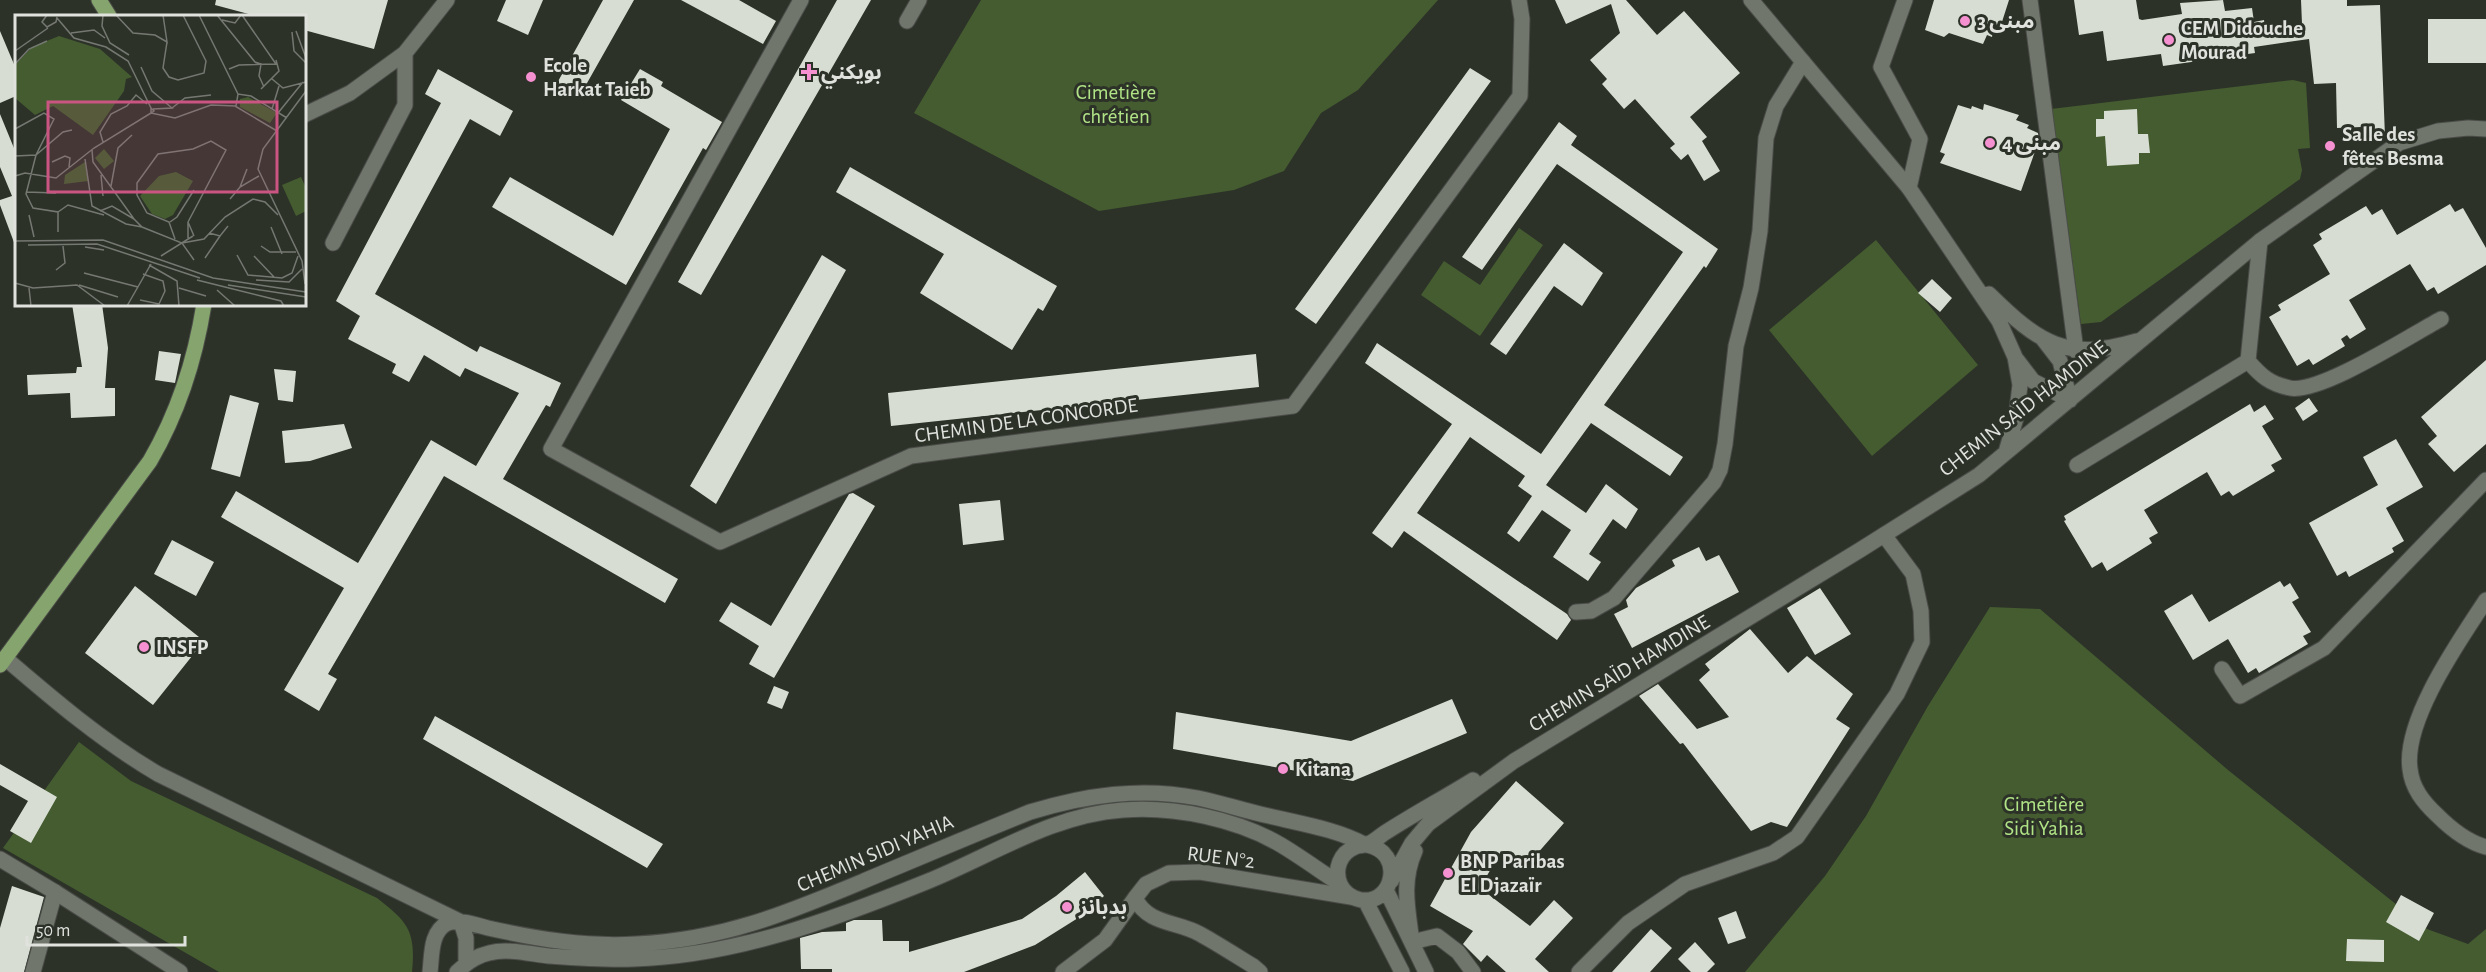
<svg xmlns="http://www.w3.org/2000/svg" width="2486" height="972" font-family="'Alegreya Sans','Noto Sans Arabic',sans-serif">
  <style>
    .green { fill: #445c30 }
    .building { fill: #d7ddd2 }
    .lines { fill: none; stroke-linecap: round; stroke-linejoin: round }
    .street-casing { stroke: #4a4d47; stroke-width: 17 }
    .secondary-casing { stroke: #4a4d47; stroke-width: 17 }
    .primary-casing { stroke: #4a4d47; stroke-width: 17 }
    .street { stroke: #70766c; stroke-width: 15 }
    .secondary { stroke: #70766c; stroke-width: 15 }
    .primary { stroke: #86a46d; stroke-width: 15 }
    .poi-dot { fill: #f590d1; stroke: #2d3229; stroke-width: 2 }
    .labels { text-anchor: middle; stroke-width: 6; stroke-linejoin: round; paint-order: stroke }
    .poi-label { font-size: 21px; font-weight: bold; fill: #dfe2dd; stroke: #2d3229; text-anchor: start }
    .park-label { font-size: 21px; fill: #b0e385; stroke: #2d3229 }
    .street-label { font-size: 21px; fill: #dfe2dd; stroke: #2d3229 }
    .inset-road { fill: none; stroke: #747871; stroke-width: 1.5 }
    .view { fill: #cb5582; fill-opacity: 0.15; stroke: #cb5582; stroke-width: 3 }
    .inset-edge { fill: none; stroke: #dfe2dd; stroke-width: 3 }
  </style>
  <rect width="100%" height="100%" fill="#2d3229"/>
  <path class="green" d="M981,0H1438L1358,90L1321,113L1284,171L1234,190L1099,211L914,113Z
    M2293,80L2306,83L2310,148L2298,149L2302,170L2300,179L2101,322L2081,324L2051,109Z
    M1519,228L1543,245L1480,336L1421,295L1444,261L1480,285Z
    M1876,240L1978,365L1872,456L1769,330Z
    M1990,607L2040,609L2228,770L2427,929L2468,944L2486,929V972H1745L1825,876L1866,816L1928,706Z
    M79,742L131,781L377,898C408,922 416,931 412,972H219L3,848Z"/>
  <path class="building" d="M216,0H388L374,49L304,30V16H256L215,5Z
    M506,0H543L528,35L497,21Z
    M603,0H634L578,99L556,85Z
    M681,0H739L776,21L763,44Z
    M837,0H871L701,295L678,282Z
    M1555,0H1626L1657,35L1684,11L1740,73L1690,117L1707,137L1702,141L1720,171L1704,181L1688,154L1681,160L1670,148L1675,144L1635,99L1624,109L1602,84L1607,79L1590,60L1620,33L1611,4L1566,24Z
    M1934,0H2009L2001,25L1994,24L1992,37L1987,35L1983,44L1949,33L1944,37L1925,30Z
    M2074,0H2136L2139,19L2142,20L2182,14L2180,3L2223,0L2225,11L2252,8L2254,22L2264,20L2265,28L2302,24L2301,0H2347V6L2380,5L2385,137L2362,138L2361,127L2337,128L2336,83L2314,84L2309,39L2254,47L2255,53L2163,66L2161,54L2107,61L2103,31L2079,35Z
    M2428,19H2486V63H2428Z
    M0,31L16,69V96L0,103Z
    M1470,68L1491,81L1316,324L1295,309Z
    M438,69L513,111L500,136L470,119L375,294L477,352L480,346L561,383L550,407L546,405L503,479L678,579L665,603L444,476L328,674L337,679L319,711L284,690L344,588L221,517L236,491L358,563L431,440L476,466L519,393L465,368L460,377L424,355L409,382L392,373L396,364L348,339L360,316L336,301L441,103L425,94Z
    M640,69L663,82L661,86L722,122L706,150L703,148L626,285L492,207L510,177L613,236L670,129L621,100Z
    M1984,104L2019,115L2016,120L2029,125L2027,128L2038,133L2039,140L2021,191L1940,163L1945,154L1940,152L1958,105L1971,109L1972,106L1983,110Z
    M2137,109L2138,134H2148L2150,153H2139V164L2107,166L2105,136L2096,137V119H2104V111Z
    M0,114L16,153V244L15,245L0,205V200L12,196L0,167Z
    M1559,122L1577,136L1571,145L1718,249L1706,268L1704,266L1604,405L1683,457L1670,476L1591,423L1546,485L1586,513L1606,484L1638,509L1626,529L1613,519L1589,554L1601,562L1588,581L1553,557L1571,530L1542,510L1519,542L1507,533L1532,496L1518,486L1525,476L1470,437L1417,513L1567,614L1571,620L1557,640L1404,531L1392,548L1372,533L1452,424L1365,363L1377,343L1541,454L1683,252L1557,164L1482,270L1462,257Z
    M850,167L1057,286L1043,311L1038,308L1012,350L920,293L944,254L836,192Z
    M2450,204L2455,212L2463,208L2486,248V265L2438,294L2434,287L2427,291L2410,264L2349,300L2366,329L2350,339L2347,335L2341,339L2345,346L2313,365L2309,359L2297,366L2269,317L2281,310L2278,305L2330,274L2313,245L2322,239L2319,234L2366,206L2372,215L2382,209L2397,235Z
    M1564,243L1603,273L1582,306L1554,286L1506,355L1490,344Z
    M822,255L846,270L716,504L690,486Z
    M1932,279L1952,298L1940,312L1918,293Z
    M72,304H102L108,348L105,388H115V416L71,418L70,393L28,395L27,375L76,373L77,367H82Z
    M159,351L181,354L175,383L155,380Z
    M1256,354L1259,387L891,426L888,393Z
    M2486,360V444L2454,472L2428,444L2437,436L2421,417Z
    M274,369L296,371L293,402L278,400Z
    M230,395L259,403L240,477L211,469Z
    M2309,398L2318,411L2303,421L2295,408Z
    M2250,404L2254,412L2265,405L2274,419L2262,426L2282,459L2271,465L2275,471L2233,496L2229,491L2221,496L2207,472L2144,510L2158,533L2149,538L2152,543L2107,571L2102,562L2092,568L2064,521L2066,520L2064,516Z
    M344,424L352,448L310,461L285,463L282,431Z
    M2396,439L2423,487L2386,508L2404,541L2392,548L2394,552L2349,577L2346,571L2337,576L2309,523L2378,485L2363,457Z
    M853,493L875,506L774,678L749,664L759,646L719,621L731,602L771,626L849,494Z
    M1000,500L1004,540L963,545L959,504Z
    M172,540L214,562L196,596L154,574Z
    M1699,547L1706,561L1719,555L1739,592L1632,648L1614,614L1628,607L1626,600L1636,588L1675,566L1672,560Z
    M2280,581L2284,587L2290,583L2299,598L2292,602L2311,632L2303,636L2308,644L2259,673L2256,668L2248,673L2228,639L2193,660L2164,611L2192,594L2209,622Z
    M135,586L204,641L153,705L85,653Z
    M1820,588L1851,634L1815,655L1787,608Z
    M1750,629L1788,673L1807,656L1853,694L1836,719L1850,728L1787,827L1771,822L1751,831L1683,743L1680,744L1639,696L1658,684L1697,729L1729,717L1699,680L1710,670L1705,664Z
    M774,686L789,692L782,709L767,703Z
    M1452,699L1467,733L1353,781L1173,749L1176,712L1351,741Z
    M435,716L663,844L647,868L423,739Z
    M0,764L57,797L31,843L10,831L28,801L0,785Z
    M1516,781L1564,823L1523,870L1501,851L1480,888L1530,926L1554,900L1573,918L1535,959L1549,972H1506L1487,955L1481,962L1463,944L1473,931L1430,906L1471,832Z
    M1085,872L1104,896L1078,918L1035,945L964,972H832V969H801L800,938L822,932L846,931V923L854,920H882L883,941H909V952L1022,919L1056,896Z
    M12,886L44,897L24,972H0V928Z
    M2401,895L2434,913L2419,941L2386,922Z
    M1736,911L1746,938L1728,944L1718,918Z
    M1651,929L1672,948L1650,972H1612Z
    M2347,939L2384,940V962L2346,961Z
    M1695,942L1715,964L1707,972H1691L1678,959Z"/>
  <g class="lines">
    <g class="street-casing">
      <path id="street" d="M801,0L551,449L720,542L911,456L1293,406L1520,96L1522,19L1519,0
        M1905,0L1881,67L1920,139L1909,188
        M2030,0L2076,351
        M907,21L919,0
        M304,115L350,93L405,53L447,0
        M2260,241L2248,361C2261,376 2270,384 2290,388C2320,394 2411,335 2441,319
        M333,243L405,105V53
        M2077,465L2248,361
        M1576,612L1591,611L1614,598L1714,482L1720,470L1725,444L1736,346L1751,288L1760,231L1766,138L1776,106L1803,62
        M2222,669L2240,696L2324,648L2486,480
        M1412,942L1437,936L1458,952L1473,972
        M33,972L55,892
        M1063,972L1105,940L1135,898
        M1260,972L1253,966C1235,955 1218,944 1200,934C1177,921 1148,925 1135,898L1146,884L1169,873L1200,872L1351,897
        M1579,972L1628,923L1685,884L1773,853L1797,837L1897,694L1922,642L1921,611L1913,574L1884,535"/>
    </g>
    <g class="secondary-casing">
      <path id="secondary" d="M1751,0L1909,188L1999,321L2015,357L2020,385L2016,418L2006,452
        M1989,294C2039,343 2065,362 2137,341
        M2043,339L2060,361L2070,400
        M2017,360L2033,381L2070,400
        M2486,600C2460,640 2403,720 2410,769C2412,788 2423,802 2437,815C2451,829 2467,842 2486,847
        M5,658C54,700 102,741 158,774L461,922L466,938V964
        M1367,845C1405,852 1394,905 1361,900C1352,898 1344,893 1340,884C1334,869 1340,853 1355,847C1359,845 1364,846 1368,844C1373,842 1379,837 1383,834C1412,815 1444,798 1473,780
        M0,859L55,892L180,972
        M1391,881L1412,843L1428,824L1514,761L1860,550L1979,475L2260,241L2399,143L2438,131L2468,128L2486,129
        M1386,890L1426,972
        M1365,900L1402,972
        M1412,942C1408,910 1401,882 1415,851
        M430,972C432,956 430,931 448,923C459,919 476,925 488,928C537,939 585,947 636,944C723,940 787,913 866,880C921,857 975,834 1030,812C1086,795 1140,787 1198,798C1222,803 1245,811 1269,816C1302,824 1336,829 1366,845
        M457,972C466,963 476,956 489,953C508,948 530,954 549,956C577,958 606,960 633,959C735,956 832,920 926,882C991,856 1051,815 1123,810C1174,806 1237,819 1281,845C1301,857 1320,871 1340,884"/>
    </g>
    <g class="primary-casing">
      <path id="primary" d="M99,0L109,16
        M0,665L150,461C179,411 195,361 204,304"/>
    </g>
    <use href="#street" class="street"/>
    <use href="#secondary" class="secondary"/>
    <use href="#primary" class="primary"/>
  </g>
  <g class="poi-dot">
    <circle cx="1965" cy="21" r="6"/>
    <circle cx="2169" cy="40" r="6"/>
    <path d="M806 63h6v6h6v6h-6v6h-6v-6h-6v-6h6z"/>
    <circle cx="531" cy="77" r="6"/>
    <circle cx="1990" cy="143" r="6"/>
    <circle cx="2330" cy="146" r="6"/>
    <circle cx="144" cy="647" r="6"/>
    <circle cx="1283" cy="769" r="6"/>
    <circle cx="1448" cy="873" r="6"/>
    <circle cx="1067" cy="907" r="6"/>
  </g>
  <g class="labels">
    <g class="poi-label">
      <text x="1977" y="28">مبنى 3</text>
      <text x="2181" y="35">CEM Didouche<tspan x="2181" dy="24">Mourad</tspan></text>
      <text x="543" y="72">Ecole<tspan x="543" dy="24">Harkat Taieb</tspan></text>
      <text x="821" y="79">بويكني</text>
      <text x="2342" y="141">Salle des<tspan x="2342" dy="24">fêtes Besma</tspan></text>
      <text x="2002" y="150">مبنى 4</text>
      <text x="156" y="654">INSFP</text>
      <text x="1295" y="776">Kitana</text>
      <text x="1460" y="868">BNP Paribas<tspan x="1460" dy="24">El Djazaïr</tspan></text>
      <text x="1079" y="914">بدبانز</text>
    </g>
    <g class="park-label">
      <text x="1116" y="99">Cimetière<tspan x="1116" dy="24">chrétien</tspan></text>
      <text x="2044" y="811">Cimetière<tspan x="2044" dy="24">Sidi Yahia</tspan></text>
    </g>
    <g class="street-label">
      <text transform="translate(2023 408) rotate(-38)" y="7">CHEMIN SAÏD HAMDINE</text>
      <text transform="translate(1026 420) rotate(-8)" y="7">CHEMIN DE LA CONCORDE</text>
      <text transform="translate(1619 673) rotate(-31)" y="7">CHEMIN SAÏD HAMDINE</text>
      <text transform="translate(875 853) rotate(-23)" y="7">CHEMIN SIDI YAHIA</text>
      <text transform="translate(1221 857) rotate(7)" y="7">RUE N°2</text>
    </g>
  </g>
  <g transform="translate(15 15)">
    <rect width="291" height="291" fill="#2d3229"/>
    <path d="M44,21L85,34L117,62L111,64L109,76L78,120L38,91L20,100L0,83V50L17,32ZM233,82L262,98L255,108L225,92V84ZM89,134L99,146L89,154L80,143ZM70,147L73,166L49,169L50,160ZM161,157L178,166L158,200L150,204L137,199L125,181L144,161ZM286,162L291,173V196L281,201L267,170Z" fill="#445c30"/>
    <path class="inset-road" d="M32,0L27,7L32,12L41,7L42,2M88,0L87,11L95,28L114,40M101,0L118,18L140,20L152,27L148,0M184,0L223,79M202,0L240,47L246,49L244,61L249,72M42,3L59,23L91,32L113,46L136,93M207,5L220,8L226,0M281,16L291,43M277,17L279,36L291,48M56,18L79,15L90,23M152,27L148,53L154,62L163,65L189,58L191,46L168,0M0,36L33,13M0,49L14,34L32,26M126,52L137,76L157,93L138,94M214,54L224,50L261,49L227,0M257,64L268,73L291,67M246,74L264,56L261,45M220,91L262,116M157,93L170,83L196,80M257,94L264,71M136,98L160,103L196,90L221,91L223,79L236,81L272,103M263,98L288,67M0,114L29,98L39,104L21,140L11,179L18,193L43,197V217M88,127L85,117L96,99L112,91L121,80L132,89M77,135L78,147L119,204L127,212L167,228L179,245M0,141L21,140L48,117L57,115M70,144L77,191L111,209L127,212M37,147L50,141L55,143L54,152M86,160L88,181M0,161L10,158L41,163L79,133L136,98V93L139,96L136,98M96,171L103,133L117,120M225,172L232,154M11,177L41,178M215,184L225,172L244,161M85,196L97,191L119,204M43,197L53,190L89,200M14,200L19,222M155,207L162,202L179,175M256,212L267,239M194,218L205,221L213,211M173,223V207L179,221M160,224L154,207L132,198L122,180V168L143,139L178,134L196,126L211,135L173,207M0,226L88,225L198,263L291,277M167,228L189,224L210,202L238,184L250,187L263,200M13,230L82,229L185,263M246,231L255,237H281M70,232L89,235M222,240L233,260L267,263L277,258L283,241M146,241L178,221M239,241L259,262M190,243L205,221M134,250L162,266L164,291M41,255L50,248L48,231M69,258L123,272M182,265L266,286L269,291M241,265L274,267L287,254M0,268L18,273L62,270L90,291M290,269L287,246L243,154L248,134L291,76M64,270L103,282M213,270L291,282M14,273L16,291M164,273L191,281M202,275L220,291M125,285L144,289L150,276L148,266L128,259M112,291L136,249"/>
    <path class="view" d="M33,87H262V177H33Z"/>
    <rect width="291" height="291" class="inset-edge"/>
  </g>
  <path d="M27 936v9h158v-9" fill="none" stroke="#dfe2dd" stroke-width="3"/>
  <text x="36" y="936" font-size="18" fill="#dfe2dd" stroke="#2d3229" stroke-width="4.5" paint-order="stroke">50 m</text>
</svg>
